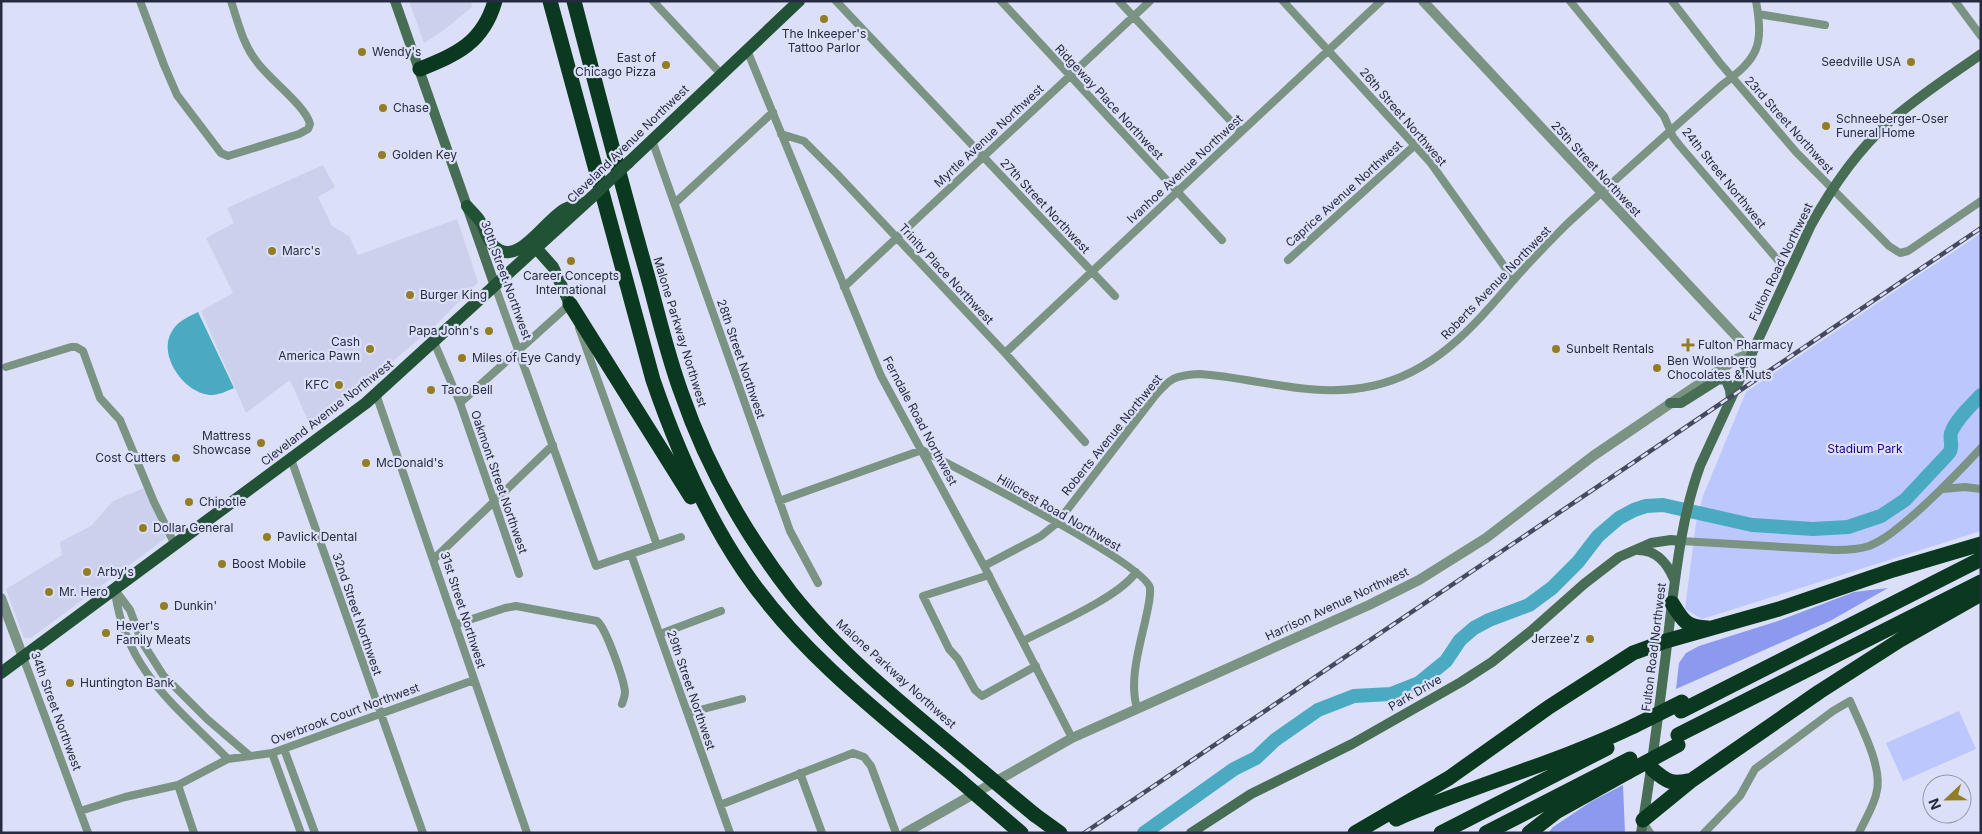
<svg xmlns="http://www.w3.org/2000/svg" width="1982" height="834" font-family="Inter,sans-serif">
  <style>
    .built { fill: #cbd1ec }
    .green { fill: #bcc7fd }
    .forest { fill: #8b99ef }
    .water { fill: #4aaac1 }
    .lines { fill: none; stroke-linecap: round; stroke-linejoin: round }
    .river { stroke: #4aaac1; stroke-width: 14 }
    .minor { stroke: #7a9382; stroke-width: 8 }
    .tertiary { stroke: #7a9382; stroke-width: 10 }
    .secondary { stroke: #486d55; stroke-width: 10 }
    .primary { stroke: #225236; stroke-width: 12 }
    .motorway { stroke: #0a3920; stroke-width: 15 }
    .rail-casing { stroke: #464a61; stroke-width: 4.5 }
    .rail { stroke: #dbe0f8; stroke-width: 2.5; stroke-dasharray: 8; stroke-linecap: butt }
    .primary-bridge { stroke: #225236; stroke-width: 12 }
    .motorway-bridge { stroke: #0a3920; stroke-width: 15 }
    .poi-dot { fill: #927d24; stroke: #dbe0f8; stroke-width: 2 }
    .labels { text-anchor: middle; stroke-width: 4.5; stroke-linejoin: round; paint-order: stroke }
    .poi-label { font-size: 12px; fill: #272b42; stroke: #dbe0f8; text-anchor: start }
    .street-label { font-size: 12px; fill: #272b42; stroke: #dbe0f8 }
    .park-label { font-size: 12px; fill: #210088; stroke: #dbe0f8 }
  </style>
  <rect width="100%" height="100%" fill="#dbe0f8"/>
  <path class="built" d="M409,1H471L472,7L444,30L424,43Z
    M323,165L335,187L318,197L332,226L349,236L358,255L457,219L478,282L440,321L312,430L290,380L246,413L201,311L233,293L206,238L234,223L227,208Z
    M144,488L166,538L31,638H24L6,589L62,555L60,542L91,526L113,501Z"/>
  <path class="green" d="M1981,233V531L1702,619L1685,609L1696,523L1703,496L1746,392Z
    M1959,711L1976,749L1903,781L1886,743Z"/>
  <path class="forest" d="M1888,588L1830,621L1676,689L1679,663L1686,653L1699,646L1778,621L1854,592Z
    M1623,785L1625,833H1548L1553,827L1592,801Z"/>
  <path class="water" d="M198,312L234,388C227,391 219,395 212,395C186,395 158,357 171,333C176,322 188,317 198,312Z"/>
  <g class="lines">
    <path class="river" d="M1144,833L1234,769L1256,758L1275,740L1318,710L1354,696L1391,694L1419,683L1446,661L1460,640L1474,628L1489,620L1529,605L1552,588L1578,562L1598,536L1619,518L1634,510L1646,506L1663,505L1752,525L1813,529L1848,527L1881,516L1905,500L1949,453C1954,446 1949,441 1951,433C1956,419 1971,406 1981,395"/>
    <path class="minor" d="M140,1L164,65L177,95L221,153L228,156L299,134L308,129L310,124C306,106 269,79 257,62C243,45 238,22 231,1
      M653,1L721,74
      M836,1L1115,296
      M1001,1L1222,240
      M1119,1L1241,132
      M1283,1L1430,162L1514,280
      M1570,1L1664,116L1673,137L1680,146L1789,273
      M1672,1L1720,63L1796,152L1889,246L1900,253L1908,251L1981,201
      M1955,1L1981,36
      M1758,14L1825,25
      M747,50L881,376L984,566L1072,738
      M781,134L804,141L837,174L1005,353L1085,442
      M652,140L790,531L818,583
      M675,203L773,112
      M1288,260L1415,145
      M495,286L596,566L681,537
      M844,287L1150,1
      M579,328L657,545
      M434,342L460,403L519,574
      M1005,353L1381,1
      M6,367L71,347H76L83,351L100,398L120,420L154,502L175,545
      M376,394L527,833
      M460,403L570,304L571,306
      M291,459L423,833
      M1943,489L1965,487L1981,489
      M779,501L922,450C954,467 1146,564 1150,588C1151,599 1147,611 1145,622C1139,648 1129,682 1137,708
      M1681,541L1835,550C1846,550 1857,550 1869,546C1882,541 1893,532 1904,523C1932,500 1956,475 1981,448
      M631,554L730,833
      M434,559L553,445
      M984,566L1041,536L1057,523L1154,397C1170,378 1175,375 1200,374C1257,378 1314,399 1372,386C1434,373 1473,327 1512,282C1529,262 1548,243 1567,224C1618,177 1670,131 1722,85C1758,58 1764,47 1756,1
      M989,575L923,596L949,649L958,659L975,690L982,696L1036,666
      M115,590L130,610L142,642L163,675L207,719L250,756
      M115,592C126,671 176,706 228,759
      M457,624L505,608L516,606L597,621C606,628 624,680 625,692C625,696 623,701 622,704
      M660,634L721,611
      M1023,641C1051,626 1120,597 1136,572
      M23,657L88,833
      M688,713L742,699
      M284,749L315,833
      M272,753L301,833
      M800,773L822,833
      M178,785L194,833
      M720,805L853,753L864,757L871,766L896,833
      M80,811L125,797L178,785L228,759L272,753L474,680
      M1643,822L1650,833
      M1704,833L1740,796L1755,769L1833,711L1850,701C1860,725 1882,765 1877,790C1875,805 1865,819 1859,833"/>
    <path class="tertiary" d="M1,598L23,657
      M905,833L1072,738L1369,605L1419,580L1486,538L1593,456L1736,359L1752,353L1423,1"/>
    <path class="secondary" d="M395,1L495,286
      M1670,403H1681L1719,379L1726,380L1730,390L1731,399
      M1638,550C1657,550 1667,563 1674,579
      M1191,833L1251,794L1352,744L1461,682L1492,662L1531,631L1584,584L1619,557L1651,543L1671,540L1681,541
      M1641,833C1654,757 1663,680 1672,603C1678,556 1684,510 1700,466L1811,225C1832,187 1856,152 1889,122C1917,97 1950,76 1981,54"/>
    <path class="primary" d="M628,163L799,1
      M467,206C471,211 476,215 480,221C486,229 486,240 495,247C518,268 545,219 565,209C570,206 577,205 583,203
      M537,249L553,267L570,304
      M1,673L366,403L592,197"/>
    <path class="motorway" d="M550,1L653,380C676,447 704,512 744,571C800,653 881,715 957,778
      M574,1C597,90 620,179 645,267C657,309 666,351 681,392C706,465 744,532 791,593C845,661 916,715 982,771
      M420,69C457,54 483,43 495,1
      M570,304L691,497
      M1672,603C1683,621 1686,627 1708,628
      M1681,711L1981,559
      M1678,735L1981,582
      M1652,769C1667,782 1672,785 1692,780
      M1035,815L1060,833
      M1396,819C1474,785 1557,763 1634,726
      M1643,820L1692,780L1819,692L1900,640L1981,594
      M1355,833L1449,778L1549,707L1633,653L1666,641L1779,609L1893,570L1981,544
      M1441,833L1607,748
      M1486,833L1630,759
      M1529,833L1556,812L1628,772"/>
    <g class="rail-casing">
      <path id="rail" d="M1084,833L1981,228"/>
    </g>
    <use href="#rail" class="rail"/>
    <path class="primary-bridge" d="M592,197L628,163"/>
    <path class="motorway-bridge" d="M1634,726L1682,702
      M982,771L1035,815
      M1628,772L1678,745
      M957,778L1021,833"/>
  </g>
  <g class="poi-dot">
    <circle cx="824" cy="19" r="5"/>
    <circle cx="362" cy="52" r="5"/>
    <circle cx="1911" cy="62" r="5"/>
    <circle cx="666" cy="65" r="5"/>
    <circle cx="383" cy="108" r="5"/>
    <circle cx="1826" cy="126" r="5"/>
    <circle cx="382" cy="155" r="5"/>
    <circle cx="272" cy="251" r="5"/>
    <circle cx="571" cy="261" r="5"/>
    <circle cx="410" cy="295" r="5"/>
    <circle cx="489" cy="331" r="5"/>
    <path d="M1685.5 337.5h5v5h5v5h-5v5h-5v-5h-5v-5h5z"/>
    <circle cx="370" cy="349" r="5"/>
    <circle cx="1556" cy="349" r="5"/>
    <circle cx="462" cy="358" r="5"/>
    <circle cx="1657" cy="368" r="5"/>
    <circle cx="339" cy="385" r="5"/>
    <circle cx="431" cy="390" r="5"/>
    <circle cx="261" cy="443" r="5"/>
    <circle cx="176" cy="458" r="5"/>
    <circle cx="366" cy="463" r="5"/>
    <circle cx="189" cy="502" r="5"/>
    <circle cx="143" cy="528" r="5"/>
    <circle cx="267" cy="537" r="5"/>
    <circle cx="222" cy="564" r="5"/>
    <circle cx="87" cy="572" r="5"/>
    <circle cx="49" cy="592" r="5"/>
    <circle cx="164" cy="606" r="5"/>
    <circle cx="106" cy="633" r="5"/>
    <circle cx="1590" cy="639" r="5"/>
    <circle cx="70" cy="683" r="5"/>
  </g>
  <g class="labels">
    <g class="poi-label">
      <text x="824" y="38" text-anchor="middle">The Inkeeper's<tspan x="824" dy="14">Tattoo Parlor</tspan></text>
      <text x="372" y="56">Wendy's</text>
      <text x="656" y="62" text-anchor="end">East of<tspan x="656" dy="14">Chicago Pizza</tspan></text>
      <text x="1901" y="66" text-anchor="end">Seedville USA</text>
      <text x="393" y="112">Chase</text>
      <text x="1836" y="123">Schneeberger-Oser<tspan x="1836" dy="14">Funeral Home</tspan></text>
      <text x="392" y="159">Golden Key</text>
      <text x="282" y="255">Marc's</text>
      <text x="571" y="280" text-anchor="middle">Career Concepts<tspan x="571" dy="14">International</tspan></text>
      <text x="420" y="299">Burger King</text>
      <text x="479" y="335" text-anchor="end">Papa John's</text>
      <text x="360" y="346" text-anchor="end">Cash<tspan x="360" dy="14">America Pawn</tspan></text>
      <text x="1698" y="349">Fulton Pharmacy</text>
      <text x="1566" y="353">Sunbelt Rentals</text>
      <text x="472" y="362">Miles of Eye Candy</text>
      <text x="1667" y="365">Ben Wollenberg<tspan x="1667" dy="14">Chocolates &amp; Nuts</tspan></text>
      <text x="329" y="389" text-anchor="end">KFC</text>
      <text x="441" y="394">Taco Bell</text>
      <text x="251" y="440" text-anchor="end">Mattress<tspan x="251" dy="14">Showcase</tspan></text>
      <text x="166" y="462" text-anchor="end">Cost Cutters</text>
      <text x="376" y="467">McDonald's</text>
      <text x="199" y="506">Chipotle</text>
      <text x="153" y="532">Dollar General</text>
      <text x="277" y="541">Pavlick Dental</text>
      <text x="232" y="568">Boost Mobile</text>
      <text x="97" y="576">Arby's</text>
      <text x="59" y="596">Mr. Hero</text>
      <text x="174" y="610">Dunkin'</text>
      <text x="116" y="630">Hever's<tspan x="116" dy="14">Family Meats</tspan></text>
      <text x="1580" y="643" text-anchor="end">Jerzee'z</text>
      <text x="80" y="687">Huntington Bank</text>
    </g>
    <g class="street-label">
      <text transform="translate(1109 102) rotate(47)" y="4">Ridgeway Place Northwest</text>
      <text transform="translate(1403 117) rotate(49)" y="4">26th Street Northwest</text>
      <text transform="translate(1789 125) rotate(48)" y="4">23rd Street Northwest</text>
      <text transform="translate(989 136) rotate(-43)" y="4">Myrtle Avenue Northwest</text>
      <text transform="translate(628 144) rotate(-44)" y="4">Cleveland Avenue Northwest</text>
      <text transform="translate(1185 169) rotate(-43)" y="4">Ivanhoe Avenue Northwest</text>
      <text transform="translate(1596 169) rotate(47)" y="4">25th Street Northwest</text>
      <text transform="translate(1724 178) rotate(51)" y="4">24th Street Northwest</text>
      <text transform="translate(1344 194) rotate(-42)" y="4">Caprice Avenue Northwest</text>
      <text transform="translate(1045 206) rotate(47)" y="4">27th Street Northwest</text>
      <text transform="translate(1781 262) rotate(-64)" y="4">Fulton Road Northwest</text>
      <text transform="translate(946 274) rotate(47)" y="4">Trinity Place Northwest</text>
      <text transform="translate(506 280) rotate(70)" y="4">30th Street Northwest</text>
      <text transform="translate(1496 283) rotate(-46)" y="4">Roberts Avenue Northwest</text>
      <text transform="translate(680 332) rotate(73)" y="4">Malone Parkway Northwest</text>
      <text transform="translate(741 359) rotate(71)" y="4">28th Street Northwest</text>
      <text transform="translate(327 413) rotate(-38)" y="4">Cleveland Avenue Northwest</text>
      <text transform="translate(920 421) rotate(62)" y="4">Ferndale Road Northwest</text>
      <text transform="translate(1112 435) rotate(-51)" y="4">Roberts Avenue Northwest</text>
      <text transform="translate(499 482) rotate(71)" y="4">Oakmont Street Northwest</text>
      <text transform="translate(1059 513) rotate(30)" y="4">Hillcrest Road Northwest</text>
      <text transform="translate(1337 604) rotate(-25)" y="4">Harrison Avenue Northwest</text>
      <text transform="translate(463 610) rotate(72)" y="4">31st Street Northwest</text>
      <text transform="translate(357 614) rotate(71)" y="4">32nd Street Northwest</text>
      <text transform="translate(1654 647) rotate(-83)" y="4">Fulton Road Northwest</text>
      <text transform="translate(896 674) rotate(42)" y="4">Malone Parkway Northwest</text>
      <text transform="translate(691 690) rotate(71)" y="4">29th Street Northwest</text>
      <text transform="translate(1415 693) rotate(-30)" y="4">Park Drive</text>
      <text transform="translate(56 711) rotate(70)" y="4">34th Street Northwest</text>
      <text transform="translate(345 714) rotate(-20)" y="4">Overbrook Court Northwest</text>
    </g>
    <g class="park-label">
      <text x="1865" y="453">Stadium Park</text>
    </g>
  </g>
  <rect width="1982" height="834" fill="none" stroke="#272b42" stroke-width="5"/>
  <g transform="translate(1947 799) rotate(248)"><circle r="24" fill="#dbe0f8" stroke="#9398af"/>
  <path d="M0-4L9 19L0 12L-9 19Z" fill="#927d24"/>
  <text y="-8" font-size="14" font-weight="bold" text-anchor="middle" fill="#272b42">N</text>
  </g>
</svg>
